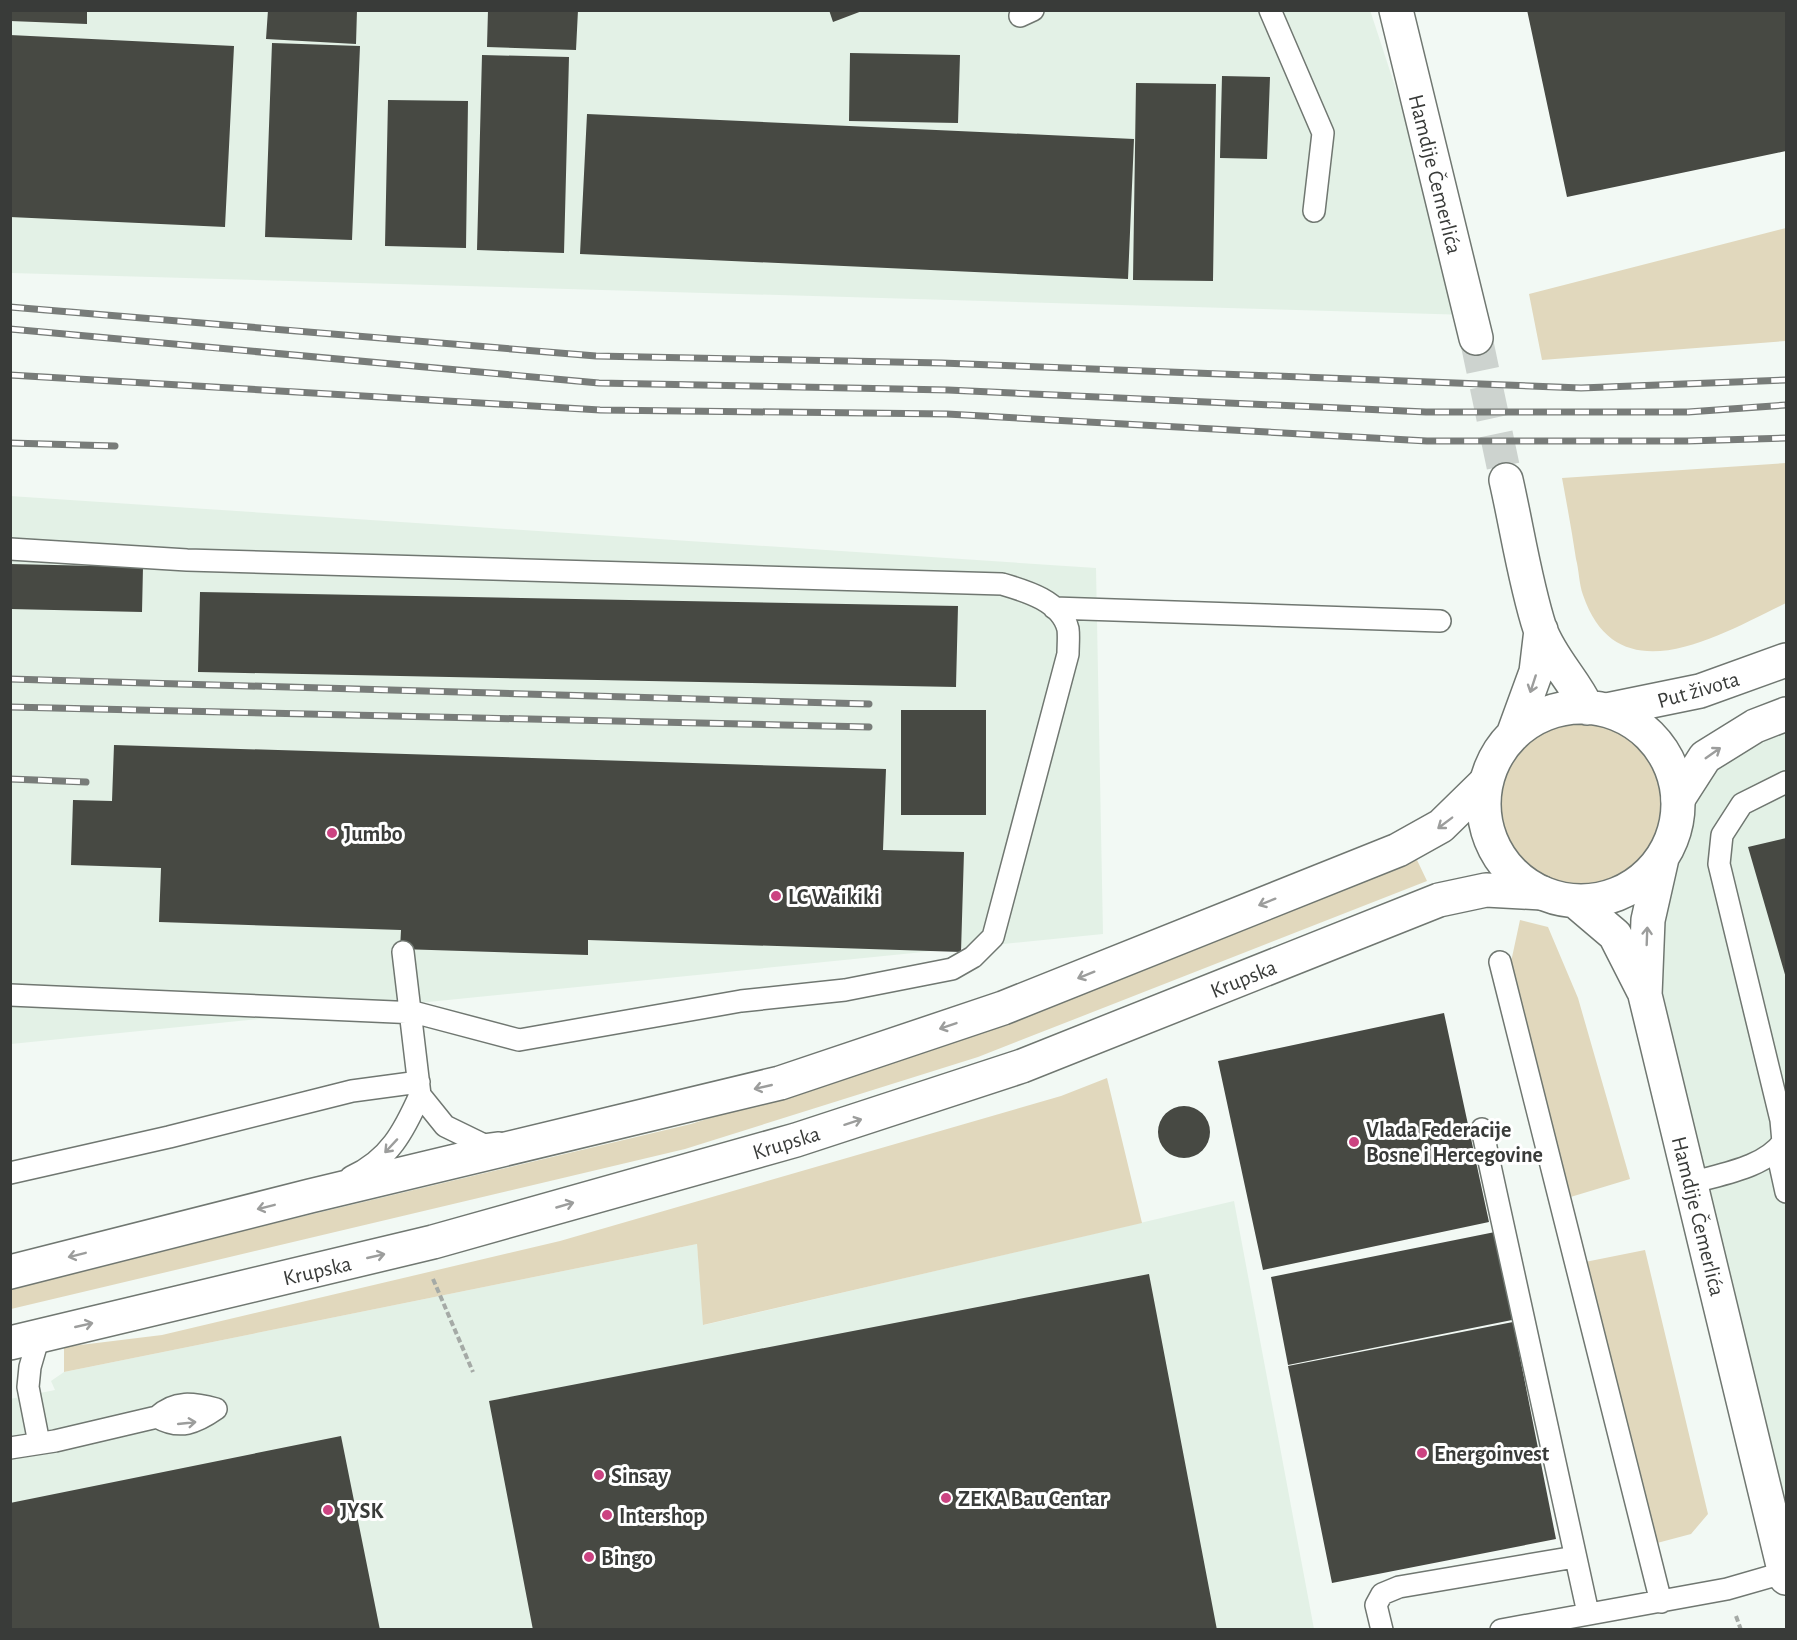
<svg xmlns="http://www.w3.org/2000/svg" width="1797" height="1640" font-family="'Alegreya Sans',sans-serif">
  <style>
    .built { fill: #e3f1e6 }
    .green { fill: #e1d8bd }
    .building { fill: #474943 }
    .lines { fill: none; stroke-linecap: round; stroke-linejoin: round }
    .secondary-tunnel { stroke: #cdd3cf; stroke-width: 33; stroke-dasharray: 33 16; stroke-linecap: butt }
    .service-casing { stroke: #707771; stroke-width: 24 }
    .tertiary-casing { stroke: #707771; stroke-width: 36 }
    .secondary-casing { stroke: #707771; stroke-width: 36 }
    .path { stroke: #a5aaa6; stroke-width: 4; stroke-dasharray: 6 3; stroke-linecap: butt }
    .service { stroke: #fff; stroke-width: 21 }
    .tertiary { stroke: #fff; stroke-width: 33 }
    .secondary { stroke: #fff; stroke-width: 33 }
    .rail-casing { stroke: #787c79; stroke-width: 7 }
    .rail { stroke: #fff; stroke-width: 4.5; stroke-dasharray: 14; stroke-linecap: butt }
    .oneway { stroke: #9c9d9c }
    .poi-dot { fill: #cb4381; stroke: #fff; stroke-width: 2 }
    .labels { text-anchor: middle; stroke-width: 6; stroke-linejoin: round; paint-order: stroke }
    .street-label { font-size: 22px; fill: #393b39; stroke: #fff }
    .poi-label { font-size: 22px; font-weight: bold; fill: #393b39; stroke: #fff; text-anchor: start }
  </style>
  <rect width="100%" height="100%" fill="#f2f9f4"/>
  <path class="built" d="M1370,10L1470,315L11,273V11Z
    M10,496L1096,568L1103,934L11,1044Z
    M1786,715V1579L1650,990L1662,858L1675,831L1679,801L1706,758Z
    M1234,1201L1314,1629H11L10,1399L55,1390L51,1381L64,1372L697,1244L704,1325Z"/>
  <path class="green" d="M1786,228V341L1542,360L1529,294Z
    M1786,463V603C1721,634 1618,698 1583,595C1579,584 1579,570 1576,559C1572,532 1567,505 1562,478Z
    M1499 804a84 84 0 1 1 168 0a84 84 0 1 1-168 0Z
    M1417,860L1427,881L978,1057L685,1149L11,1309L10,1286L691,1124L969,1036Z
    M1520,920L1548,927L1578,998L1630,1179L1564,1199L1511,962Z
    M1107,1078L1142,1223L703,1325L697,1244L64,1372V1347L162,1335L560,1241L1061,1096Z
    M1645,1250L1708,1514L1691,1534L1642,1547L1575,1264Z"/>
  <path class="building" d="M10,10H87V24L10,21Z
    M268,10H357L356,44L266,39Z
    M488,10H578L576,50L487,47Z
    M829,10H862V11L833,22Z
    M1527,10H1786V151L1567,197Z
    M10,35L234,46L225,227L10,217Z
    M272,43L360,46L352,240L265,237Z
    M850,53L960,55L958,123L849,121Z
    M482,55L569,57L564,253L477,250Z
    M1222,76L1270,77L1267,159L1220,158Z
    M1136,83L1216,84L1213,281L1133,280Z
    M388,100L468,101L466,248L385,246Z
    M587,114L1134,139L1128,279L580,254Z
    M10,564L143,567L142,612L10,609Z
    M200,592L958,606L956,687L198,672Z
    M901,710H986V815H901Z
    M114,745L886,769L883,850L964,852L961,952L588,940V955L400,949L401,930L159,922L161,868L71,865L73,800L112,801Z
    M1786,838V978L1748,847Z
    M1444,1013L1489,1222L1263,1270L1218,1061Z
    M1158 1132a26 26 0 1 1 52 0a26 26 0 1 1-52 0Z
    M1495,1232L1512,1320L1288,1365L1271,1277Z
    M1149,1274L1217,1630H533L489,1401Z
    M1513,1322L1556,1539L1332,1583L1288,1366Z
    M341,1436L380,1630H10V1503Z"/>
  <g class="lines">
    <path class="secondary-tunnel" d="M1476,338L1506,480"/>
    <g class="service-casing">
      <path id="service" d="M1270,10L1323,133L1314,211
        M1020,16L1033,10
        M10,549L187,560L1002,584C1026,591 1061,601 1068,629C1069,636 1068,646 1068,654L993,937L973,957L952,969L845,990L741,1001L519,1040L417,1013L10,995
        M1054,608L1440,621
        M403,952L420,1095L445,1126L484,1145L499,1143
        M1500,962L1661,1602
        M1482,1129L1588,1613
        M1777,1151L1786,1192
        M10,1173L169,1137L352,1091L419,1082
        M351,1177C389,1160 404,1131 420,1095
        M1691,1183C1721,1174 1764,1168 1783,1142L1781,1120L1719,864L1722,835L1742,804L1786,782
        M39,1336L30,1367L28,1387L39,1443
        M157,1417C180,1430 196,1423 216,1409
        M10,1448L55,1441L157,1417C175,1400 193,1403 216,1409
        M1382,1630L1376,1605L1382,1594L1399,1587L1575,1557
        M1501,1630L1727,1589L1786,1572"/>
    </g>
    <g class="tertiary-casing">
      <path id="tertiary" d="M1607,710L1700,691L1786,660
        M1678,799L1705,757L1755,726L1786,714
        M10,1272L310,1196L780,1083L1003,1008L1398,850L1441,826L1486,782
        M10,1343L433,1242L796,1140L1022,1066L1439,900L1486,890L1542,893"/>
    </g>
    <g class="secondary-casing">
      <path id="secondary" d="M1396,10L1476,338
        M1506,480C1517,528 1525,583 1540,629C1551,659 1574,680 1587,708
        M1484 804a97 97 0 1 1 194 0a97 97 0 1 1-194 0Z
        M1513,735L1536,672L1541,630
        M1662,858L1648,920L1645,995L1786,1578
        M1575,901L1615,935L1643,990"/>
    </g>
    <path class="path" d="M433,1279L473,1372
      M1736,1616L1741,1630"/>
    <use href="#service" class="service"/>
    <use href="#tertiary" class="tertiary"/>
    <use href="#secondary" class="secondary"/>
    <g class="rail-casing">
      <path id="rail" d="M10,307L596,356L942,363L1581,388L1786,380
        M10,329L599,383L948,390L1426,412H1688L1786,405
        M10,375L600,410L947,414L1427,441H1687L1786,438
        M10,443L115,446
        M10,679L869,704
        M10,707L869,727
        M10,779L86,782"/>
    </g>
    <use href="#rail" class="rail"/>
  </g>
  <defs><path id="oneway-shaft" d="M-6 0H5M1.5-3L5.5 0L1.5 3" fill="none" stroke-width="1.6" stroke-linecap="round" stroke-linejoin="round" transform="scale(1.5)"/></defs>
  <g class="oneway">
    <use href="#oneway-shaft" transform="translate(1533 684) rotate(108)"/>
    <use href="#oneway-shaft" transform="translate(1713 753) rotate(-35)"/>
    <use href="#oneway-shaft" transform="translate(1445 823) rotate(143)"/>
    <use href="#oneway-shaft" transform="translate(1267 902) rotate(158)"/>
    <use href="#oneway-shaft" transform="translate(1647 936) rotate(-88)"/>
    <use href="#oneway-shaft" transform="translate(1086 975) rotate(158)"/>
    <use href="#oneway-shaft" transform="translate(948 1026) rotate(161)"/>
    <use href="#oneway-shaft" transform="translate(763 1087) rotate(167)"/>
    <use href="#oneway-shaft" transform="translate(853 1122) rotate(-18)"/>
    <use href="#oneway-shaft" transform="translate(391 1146) rotate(133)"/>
    <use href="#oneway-shaft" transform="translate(565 1205) rotate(-16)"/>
    <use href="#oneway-shaft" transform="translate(266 1207) rotate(166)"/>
    <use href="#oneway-shaft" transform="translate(77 1255) rotate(166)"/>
    <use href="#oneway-shaft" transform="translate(376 1256) rotate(-13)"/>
    <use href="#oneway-shaft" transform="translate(84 1325) rotate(-13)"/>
    <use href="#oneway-shaft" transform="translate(187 1423) rotate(-6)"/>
  </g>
  <g class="poi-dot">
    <circle cx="332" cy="833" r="6"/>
    <circle cx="776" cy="896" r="6"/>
    <circle cx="1354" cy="1142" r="6"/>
    <circle cx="1422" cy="1453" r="6"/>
    <circle cx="599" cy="1475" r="6"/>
    <circle cx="946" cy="1498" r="6"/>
    <circle cx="328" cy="1510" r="6"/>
    <circle cx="607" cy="1515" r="6"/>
    <circle cx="589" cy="1557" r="6"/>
  </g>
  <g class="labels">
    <g class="street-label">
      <text transform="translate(1436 174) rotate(76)" y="8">Hamdije Čemerlića</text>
      <text transform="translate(1698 689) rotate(-16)" y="8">Put života</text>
      <text transform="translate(1243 978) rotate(-22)" y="8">Krupska</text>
      <text transform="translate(786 1142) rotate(-17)" y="8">Krupska</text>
      <text transform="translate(1699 1216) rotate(76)" y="8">Hamdije Čemerlića</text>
      <text transform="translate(317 1270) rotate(-13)" y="8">Krupska</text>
    </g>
    <g class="poi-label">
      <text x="344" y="841">Jumbo</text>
      <text x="788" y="904">LC Waikiki</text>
      <text x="1366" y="1137">Vlada Federacije<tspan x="1366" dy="25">Bosne i Hercegovine</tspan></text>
      <text x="1434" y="1461">Energoinvest</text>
      <text x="611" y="1483">Sinsay</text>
      <text x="958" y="1506">ZEKA Bau Centar</text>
      <text x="340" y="1518">JYSK</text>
      <text x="619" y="1523">Intershop</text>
      <text x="601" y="1565">Bingo</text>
    </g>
  </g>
  <rect width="1797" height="1640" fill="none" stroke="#393b39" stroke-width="24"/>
</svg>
